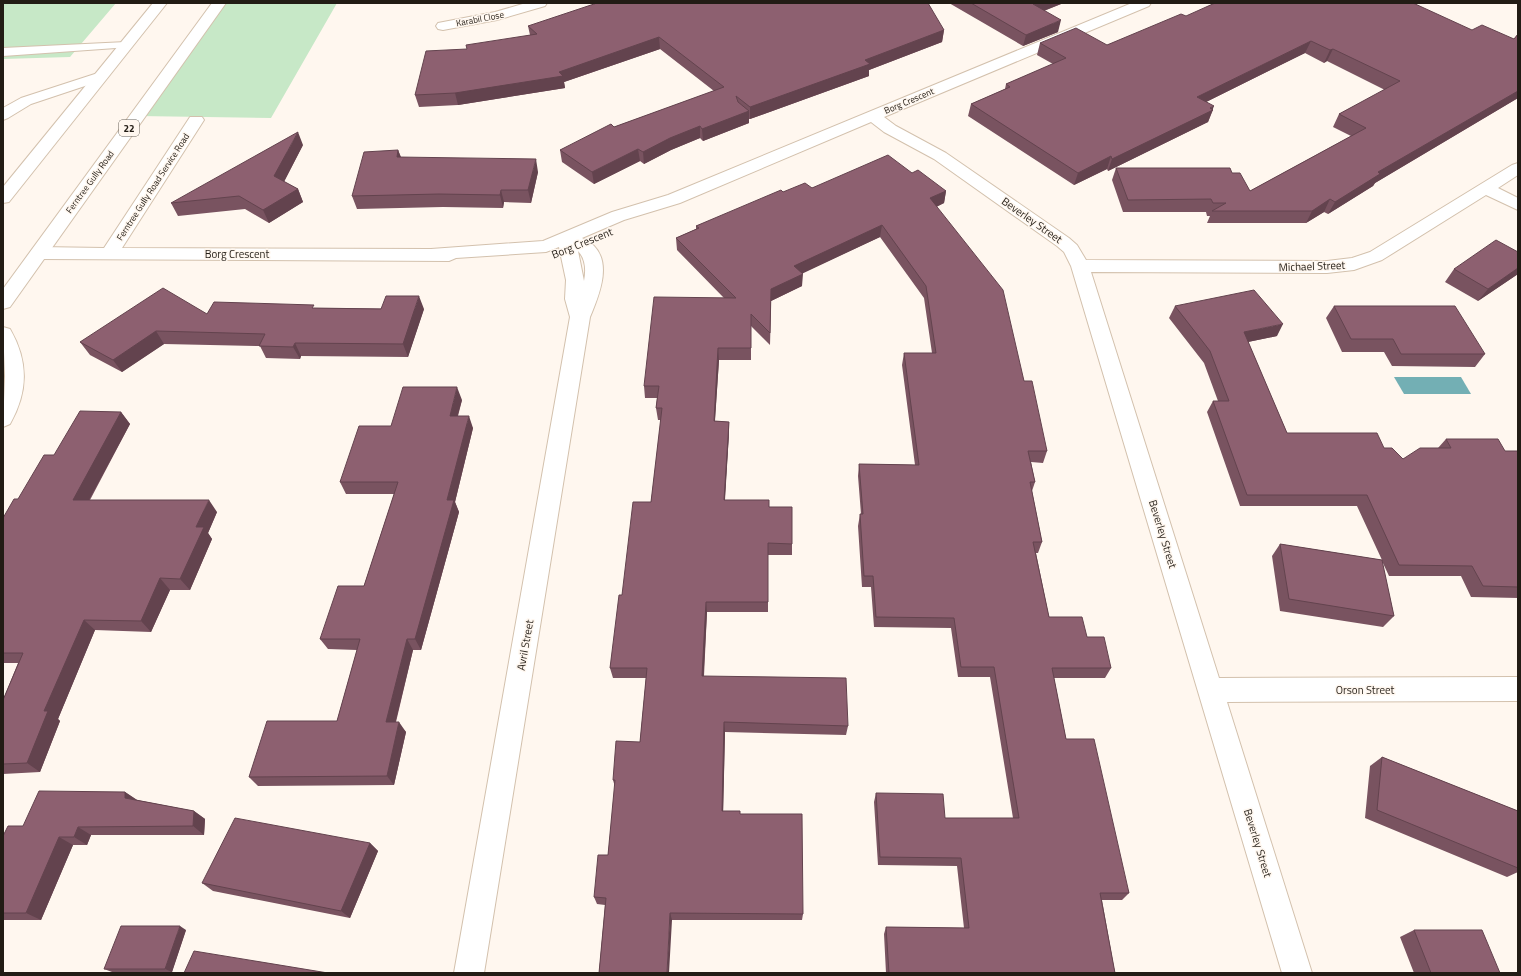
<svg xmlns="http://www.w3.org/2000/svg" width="1521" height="976" font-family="'Titillium Web',sans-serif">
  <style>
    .green { fill: #c7e8c7 }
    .water { fill: #73afb4 }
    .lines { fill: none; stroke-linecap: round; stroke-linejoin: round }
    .lane-casing { stroke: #d3c1ad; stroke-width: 2 }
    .street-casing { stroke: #d3c1ad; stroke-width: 2 }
    .primary-casing { stroke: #d3c1ad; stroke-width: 2 }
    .lane { fill: #fff; fill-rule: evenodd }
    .street { fill: #fff; fill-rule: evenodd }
    .primary { fill: #fff; fill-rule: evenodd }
    .wall { fill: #795360 }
    .shaded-wall { fill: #63434e }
    .building { fill: #8d6070; stroke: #63434e }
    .labels { text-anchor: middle; stroke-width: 3; stroke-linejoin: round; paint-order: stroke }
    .far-street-label { font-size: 9px; fill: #221c15; stroke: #fff7ef }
    .shield { fill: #fff7ef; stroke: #645e56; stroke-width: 1 }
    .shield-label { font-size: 10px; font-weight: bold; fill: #221c15 }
    .street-label { font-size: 11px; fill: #221c15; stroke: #fff7ef }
  </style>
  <rect width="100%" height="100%" fill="#fff7ef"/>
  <path class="green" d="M3,3H116L70,57L3,59Z
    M219,3H337L271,118L138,116Z"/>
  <path class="water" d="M1394,377H1461L1471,394H1404Z"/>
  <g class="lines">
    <g class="lane-casing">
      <path id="lane" d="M126,42L132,45L130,47L3,56V48Z"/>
    </g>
    <g class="street-casing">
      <path id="street" d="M526,3H547L545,6L497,20L443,30L438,29L436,26L438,23L495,12Z
        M1132,3H1151L1149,6L884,117L896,126L946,153L1069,238L1077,245L1086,260L1327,261L1352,258L1370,252L1512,165L1518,163V175L1498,188L1518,198V210L1486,195L1382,260L1354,270L1327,273L1091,272L1219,678L1518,677V701L1227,702L1312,973H1282L1071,266L1064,252L1057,246L934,159L884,132L871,122L680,203L624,220L582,238C616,253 601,291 590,317L484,973H454L570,317L565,299L566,280L559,247L546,252L456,258L449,261L39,259L33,257L30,253L33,249L39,247L104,248L190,117H202L204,120L122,248L431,249L543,241L612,212L668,195ZM578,251C586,259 586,271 584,281Z
        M101,72L106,73L108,76L106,79L31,104L8,118L3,120V108L21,98Z
        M3,327L10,329C29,362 28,392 10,424L3,427L5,376Z"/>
    </g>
    <g class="primary-casing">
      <path id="primary" d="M153,3H167L9,202L3,203V187Z
        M212,3H226L10,307L3,309V289Z"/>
    </g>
    <use href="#lane" class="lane"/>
    <use href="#street" class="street"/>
    <use href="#primary" class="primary"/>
  </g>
  <path class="wall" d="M949,3H1061V4L1044,11L1058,32L1023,46Z
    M1186,16L1472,30L1514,39L1518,34V98L1375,183L1373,186L1328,214L1324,212L1306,223H1207L1210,216H1207L1206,212H1123L1112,180L1116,168L1232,173L1250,191L1351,136L1333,127L1339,114L1385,90L1327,61L1324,63L1305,53L1206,102L1213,110L1208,122L1108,171L1107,169L1074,185L968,116L971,104L1005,89L1006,84L1053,64L1037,55L1040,43L1107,45Z
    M528,26L944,30L942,42L869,70V76L750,119H749V123L703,141L700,138L671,150L644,164L640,161L594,184L562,162L560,150L614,127L714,91L660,49L564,82L565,88L458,105L419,107L415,95L467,49L530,35Z
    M303,145L284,182L298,189L303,202L269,223L245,209L178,216L171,203Z
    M398,150L401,157L538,172L531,203L504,202L503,208L443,207L357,209L352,196Z
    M912,173L946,191L944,203L936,207L1024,381L1047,451L1043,463L1031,462L1035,482L1032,491L1042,542L1038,553H1036L1049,617L1087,637L1111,668L1105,678H1054L1066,739L1129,893L1122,900H1102L1115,973H886L884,934L886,927L964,928L957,866L878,865L874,802L876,793L945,818H1013L990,677H958L951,628L874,627L871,587H862L858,526L860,514H861L858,476L859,464L915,465L902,365L904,353H932L924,298L880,237L802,273V286L771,301L770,345L751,326V360H719L715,421L729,422V433L725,500L769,507L792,544V555H768V612H707L704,676L848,726L846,735L725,732L723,811L740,814L803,914L802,920H672L599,973L605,905L597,904L594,897L608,855L615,787L613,780L640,742L646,678H613L610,668L622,595L651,502L661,420H658L656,408L657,398H645L644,386L724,298L677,250L676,238L696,229V226L783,192Z
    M1518,252V274L1478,301L1445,282L1454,269Z
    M1175,306L1277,336L1248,342L1287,433L1384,448L1403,459L1438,448L1446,439L1505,451H1518V598L1471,597L1461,576H1389L1382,561L1394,616L1383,627L1280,611L1272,556L1280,544L1382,560L1357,506H1240L1207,412L1213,401H1218L1204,363L1169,318Z
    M1334,306L1485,354L1475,367L1392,366L1384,352H1342L1326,318Z
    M315,308L424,309L408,357L301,356L300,359L266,358L260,346L164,344L122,372L90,355L80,342L207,314Z
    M462,400L458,416L473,428L455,502L459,512L421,650H413L396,722L406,732L394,785L258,786L249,777L337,721L357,650L328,649L320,639L364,586L394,494H346L340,482L391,426Z
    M121,412L130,424L90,500L217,512L208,533L212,539L190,590H170L151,632L95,630L58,719L60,721L40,772L3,774V700L18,663H3V518L18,499Z
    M1382,757L1518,811V872L1507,877L1365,818L1370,766Z
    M125,792L137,800L194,811L205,819L204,835H91L87,845H73L41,920H3V836L23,826Z
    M370,843L378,851L350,918L213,891L202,883Z
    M186,930L172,972H112L104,969Z
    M1414,930L1500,973H1414L1400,937Z"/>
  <path class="shaded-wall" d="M1036,3H1061V4L1030,16L1033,4Z
    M1061,20L1058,32L1023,46L1026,35Z
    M944,30L942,42L869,70V76L750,119V107L865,60Z
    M659,37L660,49L564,82L565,88L458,105L455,93L559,72Z
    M1311,41L1305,53L1192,109L1197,97Z
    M1333,49L1327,61L1324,63L1330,50Z
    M1518,91V98L1375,183L1373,186L1328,214L1335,202L1378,172Z
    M1214,106L1208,122L1108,171L1112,159Z
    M749,111V123L703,141L702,129Z
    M700,126V138L671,150L644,164L643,152L670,138Z
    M298,132L303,145L280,189L274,176Z
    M638,149L640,161L594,184L592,172Z
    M398,150L403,163L397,157Z
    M1111,156L1107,169L1074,185L1078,173Z
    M536,159L538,172L531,203L528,190Z
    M298,189L303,202L269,223L263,210Z
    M501,190L504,202L503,208L500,195Z
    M946,191L944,203L928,211L930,198Z
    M1330,199L1324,212L1306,223L1312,211Z
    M882,225L880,237L793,278L794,266Z
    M1518,268V274L1478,301L1488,289Z
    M803,274L802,286L771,301L770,345L771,289Z
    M419,296L424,309L408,357L403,344Z
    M1283,324L1277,336L1238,344L1244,332Z
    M156,331L164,344L122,372L113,360Z
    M295,343L301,356L300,359L293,347Z
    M718,348L719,360L714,433V421Z
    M457,387L462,400L454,428L450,416Z
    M121,412L130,424L83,511L73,500Z
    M469,416L473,428L455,502L459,512L421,650L415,639L447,500Z
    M729,422V433L724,512V500Z
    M209,500L217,512L208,533L212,539L190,590L180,579L196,527Z
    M160,578L170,590L151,632L141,621Z
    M706,602L707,612L703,685L702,676Z
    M84,620L95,630L58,719L60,721L40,772L27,763L44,711Z
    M407,639L413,650L393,732L386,722Z
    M399,722L406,732L394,785L387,776Z
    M724,722L725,732L723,819L722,811Z
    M125,792L137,800L125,798Z
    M194,811L205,819L204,835L193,826Z
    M78,827L91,835L87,845L74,837Z
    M59,837L73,845L41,920L26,913Z
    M370,843L378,851L350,918L341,911Z
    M670,913L672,920L669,973H667Z
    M180,926L186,930L172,972L165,969Z"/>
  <path class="building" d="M597,3H928L944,30L865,60L870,64L750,107L736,96L738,102L749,111L702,129L700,126L670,138L643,152L638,149L592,172L560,150L611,124L614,127L724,87L659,37L559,72L563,76L455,93L415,95L426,51L467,49L466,45L537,34L528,26Z
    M971,3H1036L1033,4L1061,20L1026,35Z
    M1215,3H1413L1472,30L1482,25L1514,39L1518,34V91L1378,172L1380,174L1335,202L1330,199L1312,211H1212L1226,203H1213L1211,199L1128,200L1116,168H1230L1232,173H1240L1250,191L1366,128L1339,114L1400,81L1333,49L1330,50L1311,41L1197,97L1214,106L1210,108L1213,110L1112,159L1111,156L1078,173L971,104L1010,87L1006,84L1066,58L1040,43L1076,28L1107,45L1181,14L1186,16Z
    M298,132L274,176L298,189L263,210L239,196L171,203Z
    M398,150L397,157L536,159L528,190H501L500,195L439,194L352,196L364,152Z
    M888,155L912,173L918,170L946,191L930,198L1003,290L1024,381H1032L1047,451H1028L1035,482H1030L1042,542H1033L1049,617H1082L1087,637H1104L1111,668H1052L1066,739H1094L1129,893H1100L1115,973H889L886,927L969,928L961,858L880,857L876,793L943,794L945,818H1019L994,667H961L954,618L876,617L873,576H864L860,514H863L859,464L919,465L904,353H936L926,286L882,225L794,266L803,274L771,289L770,333L751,314V348H718L714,421L729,422L724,500H769V507H792V544L768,543V602H706L702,676L846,678L848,726L724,722L722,811H740V814H802L803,914L670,913L667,973H586H599L606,898L594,897L598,855H608L615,780H613L616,741L640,742L647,668H610L619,595H622L633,502H651L662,408H656L659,386H644L654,297L736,298L676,238L699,228L696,226L781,190L783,192L805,183L812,188Z
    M1496,240L1518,252V268L1488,289L1454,269Z
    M163,288L207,314L214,302L314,305L312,308L381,309L386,296H419L403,344L295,343L293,347L259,346L265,334L156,331L113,360L80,342Z
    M1254,290L1283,324L1244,332L1287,433H1377L1384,448H1392L1403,459L1420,448H1451L1446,439H1498L1505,451H1518V587L1483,586L1472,566L1399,565L1367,495H1247L1213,401H1229L1210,351L1175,306Z
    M1334,306H1455L1485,354H1401L1393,339H1351Z
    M403,387H457L450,416H469L447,500H454L415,639H407L386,722H399L387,776L249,777L267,721H337L360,639H320L338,586H364L398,482H340L359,426H391Z
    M80,411L121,412L73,500H209L196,527H204L180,579L160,578L141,621L84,620L44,711H48L27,763L3,764V700L23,653H3V518L14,499H18L44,455H54Z
    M1280,544L1382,560L1394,616L1289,599Z
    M1382,757L1518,811V868L1377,810Z
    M39,791L125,792V798L194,811L193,826L78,827L74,837H59L26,913H3V836L8,826H23Z
    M235,818L370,843L341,911L202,883Z
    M121,926H180L165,969H104Z
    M1414,930H1482L1500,973H1431Z
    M194,951L328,973H184Z"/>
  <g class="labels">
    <g class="far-street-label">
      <text transform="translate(480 19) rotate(-11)" y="3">Karabil Close</text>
      <text transform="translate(909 101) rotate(-23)" y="3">Borg Crescent</text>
      <text transform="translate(90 182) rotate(-54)" y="3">Ferntree Gully Road</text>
      <text transform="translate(153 187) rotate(-57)" y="3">Ferntree Gully Road Service Road</text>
    </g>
    <rect class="shield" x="119" y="120" width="20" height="16" rx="3"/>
    <g class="shield-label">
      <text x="129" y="132">22</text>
    </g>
    <g class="street-label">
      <text transform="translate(1032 220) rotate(35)" y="4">Beverley Street</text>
      <text transform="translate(582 243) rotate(-22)" y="4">Borg Crescent</text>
      <text x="237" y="258">Borg Crescent</text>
      <text transform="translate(1312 266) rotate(-2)" y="4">Michael Street</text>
      <text transform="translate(1163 534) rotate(73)" y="4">Beverley Street</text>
      <text transform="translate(525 645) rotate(-80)" y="4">Avril Street</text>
      <text x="1365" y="694">Orson Street</text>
      <text transform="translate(1258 843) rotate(73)" y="4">Beverley Street</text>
    </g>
  </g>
  <rect width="1521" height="976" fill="none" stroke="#221c15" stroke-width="8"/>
</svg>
